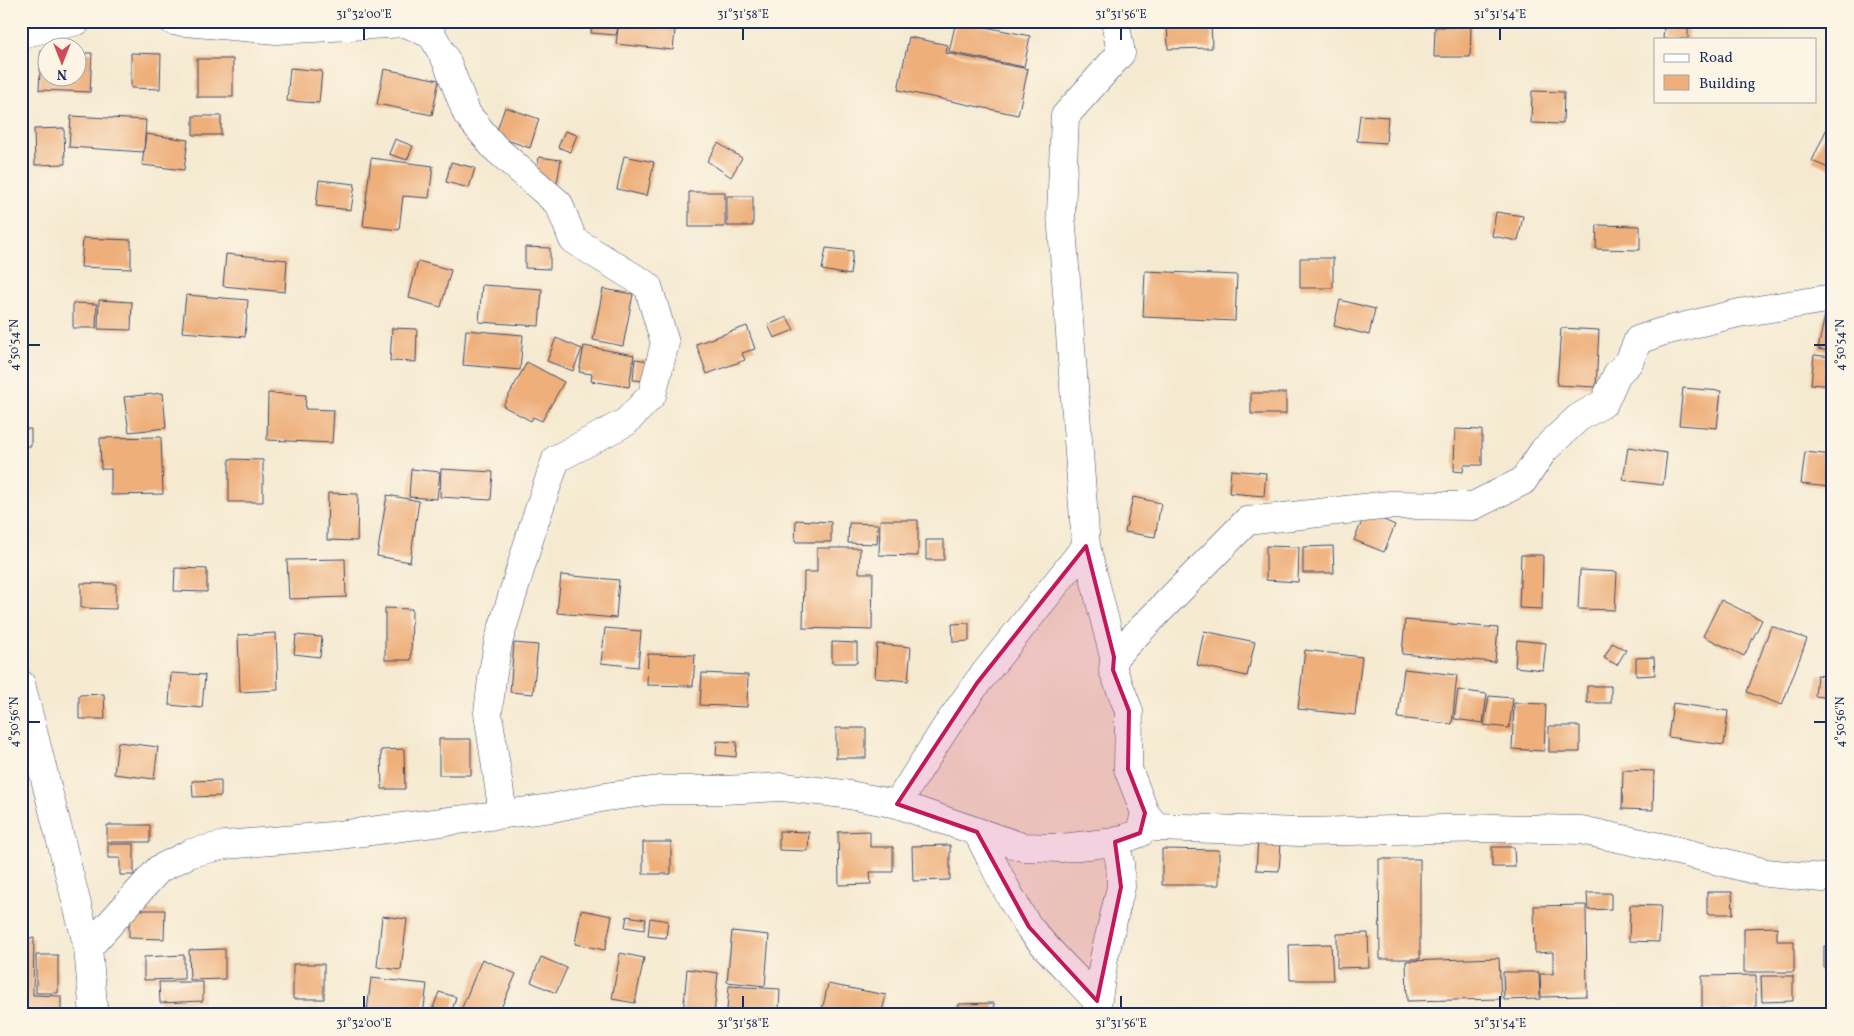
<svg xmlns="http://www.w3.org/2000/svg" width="1854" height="1036" font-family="Vollkorn,serif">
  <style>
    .building { fill: #eeaf7a }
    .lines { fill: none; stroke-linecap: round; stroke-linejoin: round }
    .minor-casing { stroke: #3c4b6f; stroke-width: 29 }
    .minor { stroke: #fff; stroke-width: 28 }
    .marked { fill: #c2185b; fill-opacity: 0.2; stroke: #c2185b; stroke-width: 4; stroke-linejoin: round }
    .ticks { fill: none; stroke: #1b2f5e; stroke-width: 2 }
    .neatline { fill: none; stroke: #1b2f5e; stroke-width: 2 }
    .ticks-label { font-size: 12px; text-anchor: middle; fill: #1b2f5e }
  </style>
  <rect width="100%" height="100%" fill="#fcf5e5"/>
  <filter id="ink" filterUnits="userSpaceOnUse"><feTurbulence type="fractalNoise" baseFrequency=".02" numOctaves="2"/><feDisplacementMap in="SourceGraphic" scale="10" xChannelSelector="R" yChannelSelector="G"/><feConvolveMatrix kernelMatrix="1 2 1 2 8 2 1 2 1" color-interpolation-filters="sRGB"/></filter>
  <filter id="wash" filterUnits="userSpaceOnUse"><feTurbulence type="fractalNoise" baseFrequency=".0096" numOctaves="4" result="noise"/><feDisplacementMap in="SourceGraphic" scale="20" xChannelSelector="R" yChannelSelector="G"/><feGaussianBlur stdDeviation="1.12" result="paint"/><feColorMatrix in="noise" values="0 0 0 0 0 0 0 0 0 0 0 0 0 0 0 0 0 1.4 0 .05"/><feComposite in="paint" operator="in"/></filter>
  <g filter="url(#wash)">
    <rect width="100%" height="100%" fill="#f5ead1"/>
    <g id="blocks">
      <path class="building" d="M592,21H676L673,50L616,44L618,28L616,35L591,33Z
        M956,21L1030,36L1024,67L949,52Z
        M1167,21H1211L1212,48L1168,49Z
        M1664,26L1688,27V39H1663Z
        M1435,27H1471L1470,57H1434Z
        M909,37L948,45L946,53L1028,69L1018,115L898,90Z
        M41,51H48V78H78V53H92L90,92L39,90Z
        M131,53L161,54L160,89L131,88Z
        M197,59H233V97H197Z
        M290,68L322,71L319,103L287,101Z
        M384,69L439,80L432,115L377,104Z
        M1532,91L1564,92L1563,124L1531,123Z
        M505,107L539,119L530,148L495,136Z
        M1360,115L1388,117L1386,143L1357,141Z
        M71,116L146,120L144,152L69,147Z
        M193,116H221V135H193Z
        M64,128L65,164L35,165L34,129Z
        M1827,128L1833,130V170L1812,161Z
        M565,131L577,135L570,152L558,147Z
        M146,134L188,140L184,170L142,165Z
        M395,139L413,146L407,160L389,154Z
        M718,143L742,158L731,177L707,161Z
        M624,156L654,162L647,196L617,189Z
        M539,157L561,160L557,183L535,179Z
        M371,158L433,166L429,198L403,196L399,230L363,226Z
        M451,162L475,168L469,188L446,182Z
        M319,180L355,184L351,210L316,206Z
        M689,192H725V227H689Z
        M727,196H753V226H727Z
        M1496,212L1523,216L1518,241L1492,236Z
        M1597,225L1640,226V250L1596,249Z
        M83,238L131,240V269L81,267Z
        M525,247L550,248V269L525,268Z
        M826,248L853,251L850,275L822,270Z
        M226,254L287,260L285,292L223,286Z
        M1300,258H1333V288H1300Z
        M418,261L451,270L441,307L409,298Z
        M1145,271L1237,275L1235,321L1143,317Z
        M482,285L542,289L539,326L479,322Z
        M603,289L633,294L623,346L593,340Z
        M21,294H26V315H21Z
        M186,295L248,300L245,337L182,332Z
        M99,300L132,302L131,330L98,329Z
        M1340,300L1375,309L1369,335L1334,326Z
        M73,303L97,304L96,328H73Z
        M1825,315L1833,316V352L1818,349Z
        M787,317L794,330L774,338L768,325Z
        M747,326L755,349L742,353L745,360L707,374L696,344Z
        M392,328L417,329L416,362L390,361Z
        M1561,328L1599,330L1596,387L1557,385Z
        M466,330L523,335L520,370L463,365Z
        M556,338L582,349L573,371L547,361Z
        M584,346L634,355L629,387L591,381L592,374L579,372Z
        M1814,355L1833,357V386L1811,384Z
        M635,359L650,361L649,381L633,380Z
        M527,362L564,382L542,421L533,417L531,421L503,406Z
        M1683,388L1721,391L1717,428L1679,425Z
        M163,393L166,428L129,432L124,397Z
        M268,393L306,395L305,409L334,410L332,443L267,440Z
        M1251,393H1286V414H1251Z
        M21,429H31V446H21Z
        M1455,429L1482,430V465H1464L1463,472L1454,471Z
        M161,437L163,494L111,495V469H101L100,438Z
        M1628,447L1667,453L1663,485L1623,480Z
        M1805,452L1833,455L1830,487L1801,484Z
        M229,459L263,460V502H229Z
        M411,469L440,472L437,499L409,497Z
        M441,469L493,472L491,500L440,497Z
        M1231,470L1266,473L1264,496L1229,493Z
        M328,493L358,494L357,541L327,540Z
        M387,495L419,501L410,562L377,556Z
        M1133,497L1161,503L1155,537L1125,532Z
        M1366,512L1395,525L1384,552L1354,540Z
        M796,520L831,522V542H795Z
        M880,520H918V556L879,555Z
        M849,523L878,524L877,544L848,543Z
        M926,540H944V560H926Z
        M1266,546L1299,547L1298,582L1266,580Z
        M1333,546L1334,573H1303V547Z
        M817,548H860L859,573H873L872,630L803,628L804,572H817Z
        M1521,555H1543L1542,609L1519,608Z
        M345,559L346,597L289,599L287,560Z
        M175,568L207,569V592L174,591Z
        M1580,570L1617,572L1615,610L1578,609Z
        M561,575L619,580L616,618L557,613Z
        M81,583L116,584V609L81,608Z
        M1721,600L1762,620L1744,656L1703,636Z
        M385,608L412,609L411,660H385Z
        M1405,620L1498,628L1495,662L1402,654Z
        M969,623V641L953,642L952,624Z
        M1771,626L1807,639L1782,705L1747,692Z
        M605,628L641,631L638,667L601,663Z
        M1204,631L1255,642L1247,676L1197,665Z
        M276,633L278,690L240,692L238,635Z
        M296,635L322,637L320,657L294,654Z
        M1517,640L1546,643L1543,670L1515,667Z
        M832,642L857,643V663H832Z
        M514,643L538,645L533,694L510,692Z
        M1612,643L1626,650L1617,665L1604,658Z
        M877,644L911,647L908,681L875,678Z
        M1305,650L1362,657L1355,715L1298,709Z
        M648,654L695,655L693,686L647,685Z
        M1654,657L1655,675L1636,676V658Z
        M1404,669L1457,675L1452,724L1398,718Z
        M171,673L205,675L202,708L169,705Z
        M702,673L748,675L747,707L700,705Z
        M1817,675L1833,677V698L1815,696Z
        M1587,686H1611V703H1587Z
        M1458,690L1487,694L1483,723L1454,719Z
        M104,694L105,719H79V695Z
        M1489,696L1513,698L1509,728L1484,725Z
        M1514,703L1546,704L1544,751L1512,749Z
        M1673,703L1728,711L1724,745L1668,737Z
        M1549,726H1580V752H1549Z
        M836,728H866V758H836Z
        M439,739H471V775H439Z
        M717,741L737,742L736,757L716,755Z
        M118,742L158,747L154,779L114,774Z
        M404,749L405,789H382L381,750Z
        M1623,770L1654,771L1653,810L1622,809Z
        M221,780V796L193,797L192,781Z
        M107,825H150V842H107Z
        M779,831L809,832L808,851L779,850Z
        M870,831V847H893V872H870L871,884L839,885L838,832Z
        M1258,840L1281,842L1279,871L1256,870Z
        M643,842H671V874H643Z
        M108,844H134V875H120V858H108Z
        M950,845V880L913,881L912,846Z
        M1492,847H1514L1515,867H1492Z
        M1162,849L1219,850V885H1162Z
        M1379,859H1420V959H1380Z
        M1707,892H1732L1733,914H1707Z
        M1587,893H1611V909L1588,910Z
        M1586,905L1587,996L1541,997L1540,974H1553V952L1535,953L1534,906Z
        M1630,905L1661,906L1659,942L1629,941Z
        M129,910H165L164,939L129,938Z
        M581,910L612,916L605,950L575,944Z
        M382,916L407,919L401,970L377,967Z
        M627,916L646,919L644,930L625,927Z
        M650,918L668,921L666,938L648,936Z
        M1777,927V941H1794V972H1744V928Z
        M732,931L769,935L765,986L727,982Z
        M1368,933L1369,967L1337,968V934Z
        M21,938H34L33,995L61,996V1015H33V1012H21Z
        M1331,944L1333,980H1290L1289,945Z
        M1824,946H1833V968H1824Z
        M225,949V979L190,980L189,950Z
        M620,953L644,958L635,1003L612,999Z
        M36,955H58V993H36Z
        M184,955V979L144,980V957Z
        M541,957L567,968L556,993L531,982Z
        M1499,958L1501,999L1407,1001L1406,961Z
        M482,959L516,974L498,1015H459Z
        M293,964H324V999H293Z
        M687,969L718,973L714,1015H683Z
        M1503,972H1539L1540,999L1504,1000Z
        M1756,975V1010H1702V976Z
        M1761,976H1793V1001L1762,1002Z
        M371,978L427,984L423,1015H395L367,1011Z
        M159,982H203V1001L160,1003Z
        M828,984L886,995L881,1015H821Z
        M729,986L780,989L779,1010H727Z
        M439,992L456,997L451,1014L433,1008Z
        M994,1003V1015H959V1004Z
        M309,1010H335V1015H309Z
        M624,1010L649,1014V1015H623Z"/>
    </g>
  </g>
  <g filter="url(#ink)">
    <use href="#blocks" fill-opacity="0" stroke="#3c4b6f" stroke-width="1"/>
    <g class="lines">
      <g class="minor-casing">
        <path id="minor" d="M173,21L276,30L406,23L432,35L447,62L467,114L494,147L559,204L573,240L648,286L665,343L652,395L626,422L556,459L533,527L498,643L492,679L488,713L503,814
          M1115,21L1121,53L1065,116L1061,214L1086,546L1114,657L1113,670L1129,711L1128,769L1145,813
          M21,34L77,21
          M1114,657L1247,521L1390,505L1473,506L1523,481L1544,450L1578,418L1604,403L1617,374L1629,362L1638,340L1661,332L1739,313L1833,298
          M21,684L88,948L94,1015
          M897,804L946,727L977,683L1086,546
          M977,832C994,863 1008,898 1029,927C1050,954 1075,976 1097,1001
          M88,948L159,869L191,853L225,845L331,836L552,808L605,797L661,790H723L783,787L844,794L897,804L1022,847L1061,848L1115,842L1140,833L1145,813L1156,827L1300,832L1493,828L1581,830L1678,851L1767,873L1823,878L1833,876
          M1096,1013L1104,958L1121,887L1120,863L1115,842"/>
      </g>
      <use href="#minor" class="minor"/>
    </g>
  </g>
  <path class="marked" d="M1086,546L1114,657L1113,670L1129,711L1128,769L1145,813L1140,833L1115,842L1121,887L1097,1001L1029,927L977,832L897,804L977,683Z"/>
  <path class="ticks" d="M364,28V40M743,28V40M1121,28V40M1500,28V40M28,345H40M1814,345H1826M28,722H40M1814,722H1826M364,996V1008M743,996V1008M1121,996V1008M1500,996V1008"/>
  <rect width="1854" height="1036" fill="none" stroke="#fcf5e5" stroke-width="55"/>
  <rect x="1654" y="38" width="162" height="65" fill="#fcf5e5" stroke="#a2a6af"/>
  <rect x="1664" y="54" width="25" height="8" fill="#ffffff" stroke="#a2a6af"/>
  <text x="1699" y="62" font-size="15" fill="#1b2f5e">Road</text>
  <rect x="1664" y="75" width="25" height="15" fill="#eeaf7a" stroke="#a2a6af"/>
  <text x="1699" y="88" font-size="15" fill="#1b2f5e">Building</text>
  <g transform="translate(62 62) rotate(180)"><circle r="24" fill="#fcf5e5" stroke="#a2a6af"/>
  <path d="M0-4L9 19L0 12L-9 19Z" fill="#d1495b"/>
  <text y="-8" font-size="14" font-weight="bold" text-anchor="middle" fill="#1b2f5e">N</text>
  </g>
  <rect x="28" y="28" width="1798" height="980" class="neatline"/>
  <g class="ticks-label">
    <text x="364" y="18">31°32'00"E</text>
    <text x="743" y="18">31°31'58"E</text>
    <text x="1121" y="18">31°31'56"E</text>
    <text x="1500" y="18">31°31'54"E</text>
    <text transform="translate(1840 345) rotate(-90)" y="4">4°50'54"N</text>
    <text transform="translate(14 345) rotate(-90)" y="4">4°50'54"N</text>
    <text transform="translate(1840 722) rotate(-90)" y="4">4°50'56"N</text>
    <text transform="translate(14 722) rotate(-90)" y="4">4°50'56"N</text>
    <text x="364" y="1027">31°32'00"E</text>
    <text x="743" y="1027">31°31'58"E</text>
    <text x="1121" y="1027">31°31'56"E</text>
    <text x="1500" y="1027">31°31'54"E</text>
  </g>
</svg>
